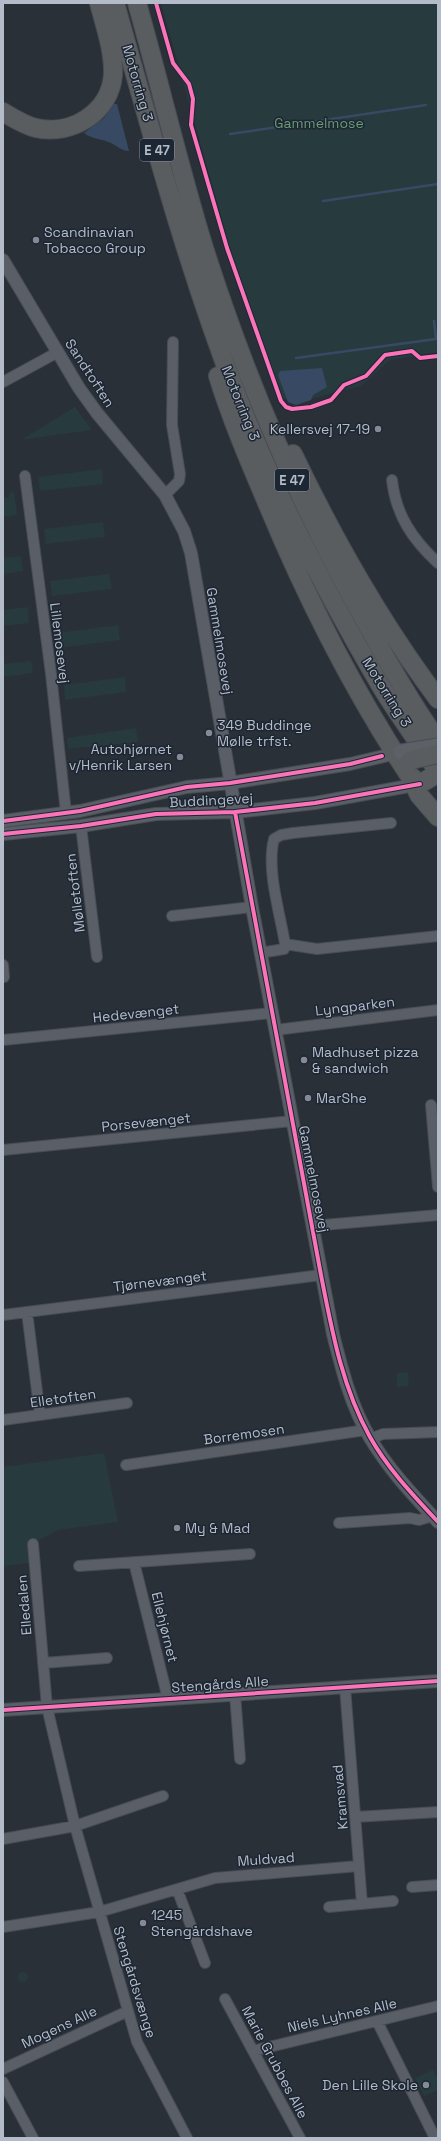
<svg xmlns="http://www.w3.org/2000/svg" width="441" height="2141" font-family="'Space Grotesk',sans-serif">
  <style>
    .green { fill: #273a3e }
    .water { fill: #384963 }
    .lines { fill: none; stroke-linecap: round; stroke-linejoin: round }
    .stream { stroke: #384963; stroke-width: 2.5 }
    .minor-casing { stroke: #484c53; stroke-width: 12 }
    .tertiary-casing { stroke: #484c53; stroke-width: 14 }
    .motorway-casing { stroke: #474c53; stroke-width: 20 }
    .minor { stroke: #5a5e66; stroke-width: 10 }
    .tertiary { stroke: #5a5e66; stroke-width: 12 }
    .motorway { stroke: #5a5d60; stroke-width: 18 }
    .primary-bridge-casing { stroke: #484c55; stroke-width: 17; stroke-linecap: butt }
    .motorway-bridge-casing { stroke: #474c53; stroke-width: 20; stroke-linecap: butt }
    .primary-bridge { stroke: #5c6168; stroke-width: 15 }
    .motorway-bridge { stroke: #5a5d60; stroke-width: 18 }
    .cycleway-casing { stroke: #1d2633; stroke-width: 6 }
    .cycleway { stroke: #fb73b8; stroke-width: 4 }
    .poi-dot { fill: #848b96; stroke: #1d2633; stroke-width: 1.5 }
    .labels { text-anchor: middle; stroke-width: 3; stroke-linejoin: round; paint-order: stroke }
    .shield { fill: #1d2633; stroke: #878f9c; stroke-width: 1 }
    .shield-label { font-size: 13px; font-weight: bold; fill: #b4bcc9 }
    .street-label { font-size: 14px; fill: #b4bcc9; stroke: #1d2633 }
    .park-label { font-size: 14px; fill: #6b9a76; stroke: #1d2633 }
    .poi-label { font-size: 14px; fill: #b4bcc9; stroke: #1d2633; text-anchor: start }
  </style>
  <rect width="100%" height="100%" fill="#2a3038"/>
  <path class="green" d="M161,3H438V352L390,360L361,386L295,403L283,398L233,259Z
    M75,407L92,430L21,440Z
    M102,469L103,484L40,491L38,477Z
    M14,492L17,515L3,517V497L8,498L10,493Z
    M103,522L105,537L46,544L44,529Z
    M21,556L23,571L3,574V558Z
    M109,574L112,589L52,596L50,581Z
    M28,607L29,623L3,626V610Z
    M118,625L120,640L59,648L57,633Z
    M31,661L33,673L3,677V664Z
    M125,677L126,692L65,700L64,685Z
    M136,728L138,742L68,749L67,738Z
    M408,1372L409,1386L397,1387V1373Z
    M104,1453L118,1522L58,1530L35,1542L37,1562L3,1566V1467Z
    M18 1977a5 5 0 1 1 10 0a5 5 0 1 1-10 0Z
    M433,2070L438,2080V2090L424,2096L415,2078Z"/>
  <path class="water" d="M114,104H117L129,151C122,151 117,146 111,143C103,139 91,139 84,133L104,118Z
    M322,368L327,387L313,395L311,400L296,405L288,402L278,375L280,371Z"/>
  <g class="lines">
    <path class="stream" d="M230,134L426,105
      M323,201L438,184
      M296,358L436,339L434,321"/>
    <g class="minor-casing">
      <path id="minor" d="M3,382L58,352
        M25,476L51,674L66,813
        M392,480C396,515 412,539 438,563
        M165,495L179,481L180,474L172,425L173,342
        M81,826L97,957
        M172,916L252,907
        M285,944L317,949L438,936
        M260,953L284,949L285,944C280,913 266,869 274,839L281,835L293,833L391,823
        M3,965L4,977
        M275,1030L438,1010
        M3,1040L272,1013
        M431,1105L438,1187
        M3,1150L292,1121
        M312,1226L438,1215
        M27,1312L40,1415
        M3,1315L321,1275
        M3,1420L127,1403
        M370,1439L383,1434L438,1432
        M126,1465L366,1430
        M339,1523L410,1518L419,1520L433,1516
        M33,1544L47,1707L75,1826L137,2042L187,2138
        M134,1562L168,1699
        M79,1566L250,1554
        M43,1663L107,1658
        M345,1687L362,1904
        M235,1694L240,1759
        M355,1817L438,1812
        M3,1839L75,1826L163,1796
        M412,1887L438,1885
        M177,1889L205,1963
        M329,1907L393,1901
        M3,1927L99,1912L215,1878L359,1866
        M225,1999L300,2138
        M377,2021L435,2138
        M253,2051L438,2006
        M3,2069L128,2011
        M3,2082L33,2138"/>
    </g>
    <g class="tertiary-casing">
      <path id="tertiary" d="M3,260L79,388L97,413L165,495L184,531L191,553L252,907L333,1334C342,1370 351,1406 370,1438C389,1470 414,1496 438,1522
        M3,821L80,811L187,787L230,783L350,764L401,752
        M3,834L81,826L156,814L235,812L315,803L420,784
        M3,1710L438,1681"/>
    </g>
    <g class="motorway-casing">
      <path id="motorway" d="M115,3C152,134 187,266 236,393C275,495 327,594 382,688C400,717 420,744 438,772
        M137,3C160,84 179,167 204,248C246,380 300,507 369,628C390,666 412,705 438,741
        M3,112C13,118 24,125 36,128C71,136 110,113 113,75C114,51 105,26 99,3
        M218,376C231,418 248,458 265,498C305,595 351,687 409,775L420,784L438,773
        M293,454C334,540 381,623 438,699
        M410,775L419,795L438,817"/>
    </g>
    <use href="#minor" class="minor"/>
    <use href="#tertiary" class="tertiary"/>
    <use href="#motorway" class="motorway"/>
    <g class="primary-bridge-casing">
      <path id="primary-bridge" d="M401,752L438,746"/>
    </g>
    <g class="motorway-bridge-casing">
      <path id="motorway-bridge" d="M408,764L411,760L438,754"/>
    </g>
    <use href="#primary-bridge" class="primary-bridge"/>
    <use href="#motorway-bridge" class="motorway-bridge"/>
    <g class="cycleway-casing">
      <path id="cycleway" d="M156,3L173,63L189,84L193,99L191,125L227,248L281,401L286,407L292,409L311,407L331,400L344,385L366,376L385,355L412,351L420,358L438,356
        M235,812L321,1275C332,1331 342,1387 370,1437C388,1469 413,1495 438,1522
        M3,821L80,811L187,787L230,783L350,764L382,756
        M3,834L81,826L156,814L235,812L315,803L420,784
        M3,1710L438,1681"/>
    </g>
    <use href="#cycleway" class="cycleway"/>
  </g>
  <g class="poi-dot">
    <circle cx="36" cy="240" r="4"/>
    <circle cx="378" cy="429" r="4"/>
    <circle cx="209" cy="733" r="4"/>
    <circle cx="180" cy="757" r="4"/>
    <circle cx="304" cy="1060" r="4"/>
    <circle cx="308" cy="1098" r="4"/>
    <circle cx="177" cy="1528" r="4"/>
    <circle cx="143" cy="1923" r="4"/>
    <circle cx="426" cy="2085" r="4"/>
  </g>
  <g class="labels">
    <g class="shield">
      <rect x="140" y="139" width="34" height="22" rx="3"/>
      <rect x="275" y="469" width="34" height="22" rx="3"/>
    </g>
    <g class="shield-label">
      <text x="157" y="155">E 47</text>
      <text x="292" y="485">E 47</text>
    </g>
    <g class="street-label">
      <text transform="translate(138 83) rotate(74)" y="5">Motorring 3</text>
      <text transform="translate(90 373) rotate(57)" y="5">Sandtoften</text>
      <text transform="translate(241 403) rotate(68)" y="5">Motorring 3</text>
      <text transform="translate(220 641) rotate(81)" y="5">Gammelmosevej</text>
      <text transform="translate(60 643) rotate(83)" y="5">Lillemosevej</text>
      <text transform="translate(387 692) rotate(58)" y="5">Motorring 3</text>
      <text transform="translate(211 800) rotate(-3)" y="5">Buddingevej</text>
      <text transform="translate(75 893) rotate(-97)" y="5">Mølletoften</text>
      <text transform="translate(355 1006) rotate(-7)" y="5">Lyngparken</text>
      <text transform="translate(136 1013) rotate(-6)" y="5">Hedevænget</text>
      <text transform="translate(146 1122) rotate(-6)" y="5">Porsevænget</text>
      <text transform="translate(314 1179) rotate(79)" y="5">Gammelmosevej</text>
      <text transform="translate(160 1281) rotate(-7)" y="5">Tjørnevænget</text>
      <text transform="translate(63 1398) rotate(-8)" y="5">Elletoften</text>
      <text transform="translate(244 1434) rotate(-8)" y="5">Borremosen</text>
      <text transform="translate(24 1605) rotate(-95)" y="5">Elledalen</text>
      <text transform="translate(165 1627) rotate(76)" y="5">Ellehjørnet</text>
      <text transform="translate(220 1684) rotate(-4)" y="5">Stengårds Alle</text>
      <text transform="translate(340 1797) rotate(-95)" y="5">Kramsvad</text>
      <text transform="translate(266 1859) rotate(-4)" y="5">Muldvad</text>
      <text transform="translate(135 1982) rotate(73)" y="5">Stengårdsvænge</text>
      <text transform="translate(342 2015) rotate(-13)" y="5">Niels Lyhnes Alle</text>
      <text transform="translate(59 2027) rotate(-25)" y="5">Mogens Alle</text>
      <text transform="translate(275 2062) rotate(62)" y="5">Marie Grubbes Alle</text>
    </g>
    <g class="park-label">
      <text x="319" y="128">Gammelmose</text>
    </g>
    <g class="poi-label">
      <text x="44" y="237">Scandinavian<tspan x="44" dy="16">Tobacco Group</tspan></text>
      <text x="370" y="434" text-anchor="end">Kellersvej 17-19</text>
      <text x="217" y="730">349 Buddinge<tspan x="217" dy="16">Mølle trfst.</tspan></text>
      <text x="172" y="754" text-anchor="end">Autohjørnet<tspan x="172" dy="16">v/Henrik Larsen</tspan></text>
      <text x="312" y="1057">Madhuset pizza<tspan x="312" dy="16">&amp; sandwich</tspan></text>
      <text x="316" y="1103">MarShe</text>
      <text x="185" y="1533">My &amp; Mad</text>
      <text x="151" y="1920">1245<tspan x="151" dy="16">Stengårdshave</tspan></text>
      <text x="418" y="2090" text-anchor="end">Den Lille Skole</text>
    </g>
  </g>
  <rect width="441" height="2141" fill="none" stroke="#b4bcc9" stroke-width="8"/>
</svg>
